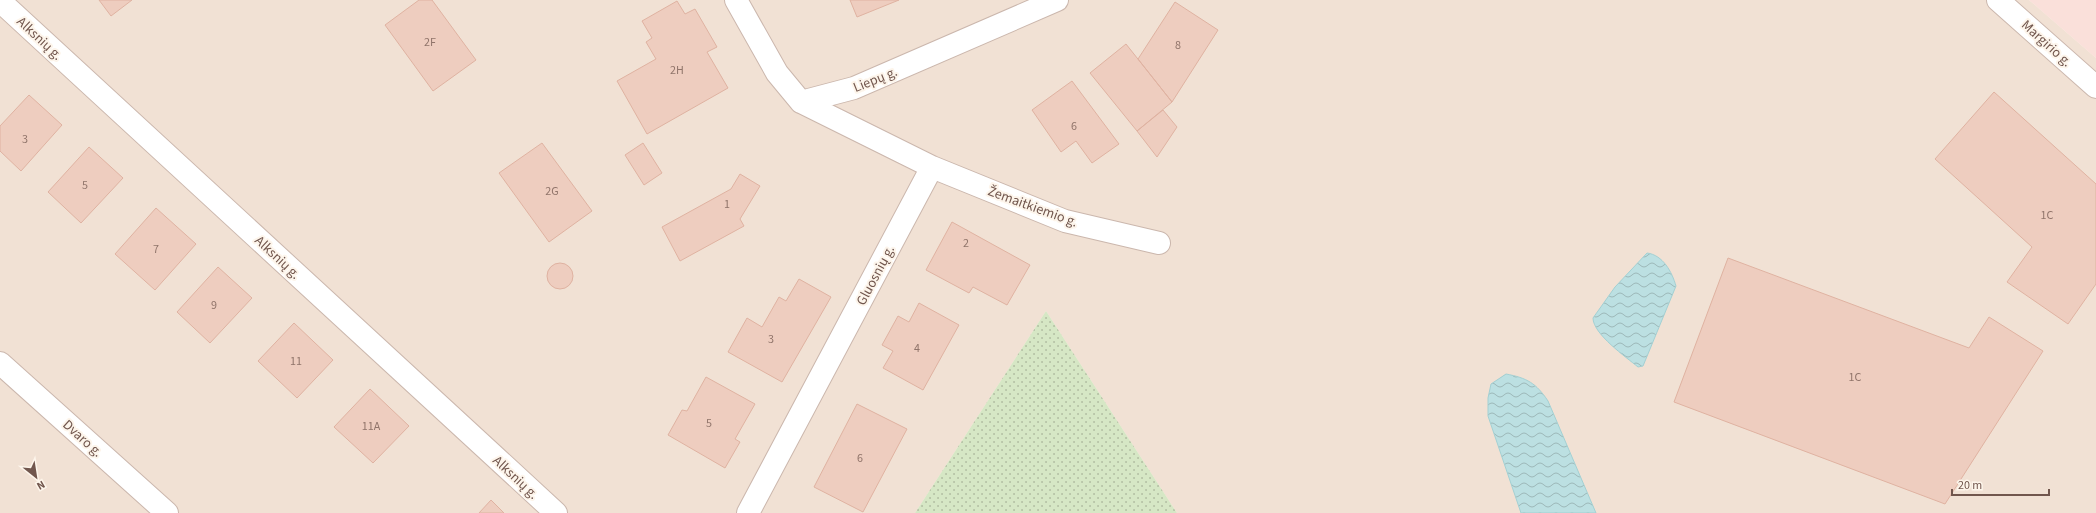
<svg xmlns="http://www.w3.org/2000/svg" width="2096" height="513" font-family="'Source Sans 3',sans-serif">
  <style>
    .residential { fill: #f1e1d4 }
    .commercial { fill: #fae0da }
    .grass { fill: url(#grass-dots) }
    .water { fill: url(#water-waves); stroke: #a3d0d3 }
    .building { fill: #eecdbf; stroke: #dfb2a1 }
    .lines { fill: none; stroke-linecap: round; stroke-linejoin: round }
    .minor-casing { stroke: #cbb7ad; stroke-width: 24 }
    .minor { stroke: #fff; stroke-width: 22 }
    .labels { text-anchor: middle; stroke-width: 4; stroke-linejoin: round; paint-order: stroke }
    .number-label { font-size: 12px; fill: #90746a }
    .street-label { font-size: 14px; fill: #71564d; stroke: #fdf5eb }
  </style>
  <defs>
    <pattern id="grass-dots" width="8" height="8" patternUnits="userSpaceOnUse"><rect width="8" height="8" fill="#d6e7c5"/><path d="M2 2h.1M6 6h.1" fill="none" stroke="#b2bea2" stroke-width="1.8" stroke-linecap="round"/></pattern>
    <pattern id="water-waves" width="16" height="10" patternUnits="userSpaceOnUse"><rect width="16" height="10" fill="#bce0e2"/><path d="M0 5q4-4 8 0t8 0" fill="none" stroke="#9db8b9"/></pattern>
  </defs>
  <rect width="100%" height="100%" fill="#faf0e5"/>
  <path class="residential" d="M0,0H2029L2096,58V513H1177L1046,311L915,513H0Z"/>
  <path class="commercial" d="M2029,0H2096V58Z"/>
  <path class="grass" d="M1046,311L1177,513H915Z"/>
  <path class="water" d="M1647,253C1663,255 1672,272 1676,286L1643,366L1638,367C1626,357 1593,334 1593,318L1615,287Z
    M1506,374C1527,378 1536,383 1548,401L1596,513H1521L1488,416V398L1491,384Z"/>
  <path class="building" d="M99,0H132L111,16Z
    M419,0H432L476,60L433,91L385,25Z
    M850,0H899L857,17Z
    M677,1L685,14L695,9L717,47L707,52L728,88L647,134L617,81L656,59L646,42L652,38L642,21Z
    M1175,2L1218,30L1172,102L1138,59Z
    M1126,44L1172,102L1137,131L1090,73Z
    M1072,81L1119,144L1092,163L1076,141L1061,152L1032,110Z
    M1994,92L2096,184V284L2068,324L2007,282L2032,247L1935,159Z
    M29,95L62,125L21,171L0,151V126Z
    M1163,110L1177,127L1157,157L1137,131Z
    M542,143L592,211L549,242L499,173Z
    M643,143L662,173L644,185L625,155Z
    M89,147L123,178L81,223L48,192Z
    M740,174L760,186L740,219L744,226L680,261L662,227L731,189Z
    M156,208L196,244L155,290L115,254Z
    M952,222L1030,265L1007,305L973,287L969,293L926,270Z
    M1728,258L1969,348L1989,317L2043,351L1945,504L1674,402Z
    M547 276a13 13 0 1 1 26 0a13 13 0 1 1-26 0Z
    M218,267L252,298L210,343L177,312Z
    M799,279L831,297L782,382L728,352L747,318L762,327L779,297L786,301Z
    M919,303L959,325L923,390L883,368L893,351L882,345L898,316L909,322Z
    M294,323L333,360L297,398L258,361Z
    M706,377L755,404L735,439L740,442L725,468L668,435L682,410L687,411Z
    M370,389L409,426L373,463L334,427Z
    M857,404L907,429L863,512L814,487Z
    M491,500L504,513H479Z"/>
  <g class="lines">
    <g class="minor-casing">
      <path id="minor" d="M736,0L777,73L801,102L854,88L1057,0
        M1998,0L2096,87
        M0,1L556,513
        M932,167L1065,221L1159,243
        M0,363L167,513
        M748,513L932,167L801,102"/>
    </g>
    <use href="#minor" class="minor"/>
  </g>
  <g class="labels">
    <g class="number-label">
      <text x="430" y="46">2F</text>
      <text x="1178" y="49">8</text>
      <text x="677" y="74">2H</text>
      <text x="1074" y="130">6</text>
      <text x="25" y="143">3</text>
      <text x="85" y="189">5</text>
      <text x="552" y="195">2G</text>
      <text x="727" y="208">1</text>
      <text x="2047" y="219">1C</text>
      <text x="966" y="247">2</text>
      <text x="156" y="253">7</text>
      <text x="214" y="309">9</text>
      <text x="771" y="343">3</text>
      <text x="917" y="352">4</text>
      <text x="296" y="365">11</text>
      <text x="1855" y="381">1C</text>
      <text x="709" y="427">5</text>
      <text x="371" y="430">11A</text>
      <text x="860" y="462">6</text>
    </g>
    <g class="street-label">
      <text transform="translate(40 38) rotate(43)" y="5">Alksnių g.</text>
      <text transform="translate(2047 43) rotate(42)" y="5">Margirio g.</text>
      <text transform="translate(875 79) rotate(-22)" y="5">Liepų g.</text>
      <text transform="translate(1033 206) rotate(20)" y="5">Žemaitkiemio g.</text>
      <text transform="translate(278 257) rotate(43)" y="5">Alksnių g.</text>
      <text transform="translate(875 275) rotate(-62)" y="5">Gluosnių g.</text>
      <text transform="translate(83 438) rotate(42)" y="5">Dvaro g.</text>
      <text transform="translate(516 477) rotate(43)" y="5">Alksnių g.</text>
    </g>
  </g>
  <g transform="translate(36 477) rotate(150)" stroke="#fdf5eb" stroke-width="3" paint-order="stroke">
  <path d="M0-3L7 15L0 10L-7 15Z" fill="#71564d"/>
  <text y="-6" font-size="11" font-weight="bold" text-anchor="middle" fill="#71564d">N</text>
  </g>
  <path d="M1952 489v6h97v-6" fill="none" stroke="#71564d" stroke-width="2"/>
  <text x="1958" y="489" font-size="12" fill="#71564d" stroke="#fdf5eb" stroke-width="3" paint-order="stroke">20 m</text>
</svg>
